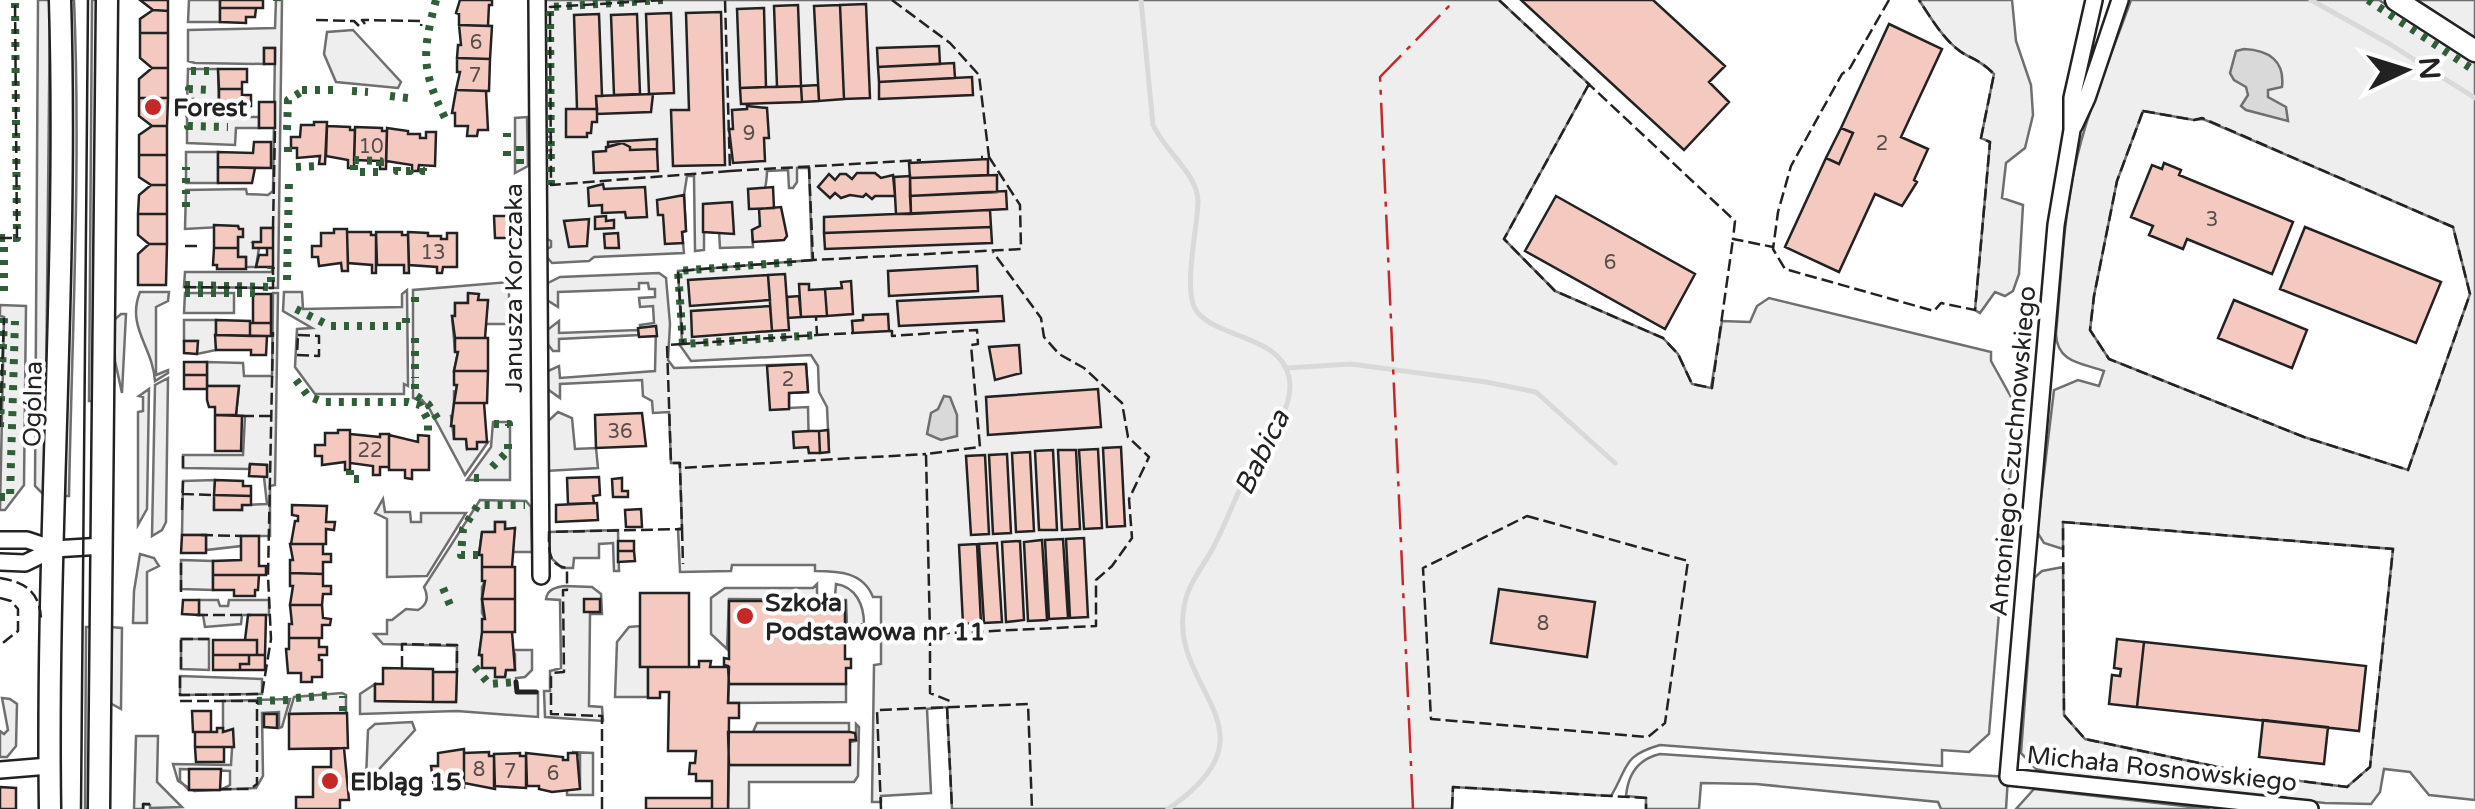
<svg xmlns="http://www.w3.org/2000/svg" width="2475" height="809" font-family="'Varela Round',sans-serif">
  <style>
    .green { fill: #eee; stroke: #6f6f6f; stroke-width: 2.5; fill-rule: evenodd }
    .water { fill: #d9d9d9; stroke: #6f6f6f; stroke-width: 2.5 }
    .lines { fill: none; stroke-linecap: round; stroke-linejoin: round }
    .stream { stroke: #d9d9d9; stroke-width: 5 }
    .building { fill: #f3c9c0; stroke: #222; stroke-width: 2.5 }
    .minor-casing { stroke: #222; stroke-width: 20 }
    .tertiary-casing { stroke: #222; stroke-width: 25 }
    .minor { stroke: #fff; stroke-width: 15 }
    .tertiary { stroke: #fff; stroke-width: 20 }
    .tram { stroke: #222; stroke-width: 2.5 }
    .hedge { stroke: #2f5e38; stroke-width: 8; stroke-dasharray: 5 8; stroke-linecap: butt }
    .fence { stroke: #222; stroke-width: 2.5; stroke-dasharray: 12 5; stroke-linecap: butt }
    .wall { stroke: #222; stroke-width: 5 }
    .power { stroke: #c62828; stroke-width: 2.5; stroke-dasharray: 35 8 5 8; stroke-linecap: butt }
    .poi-dot { fill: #c62828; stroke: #fff; stroke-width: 4 }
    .labels { text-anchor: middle; stroke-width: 8; stroke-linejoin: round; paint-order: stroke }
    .number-label { font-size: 20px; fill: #564c4a }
    .poi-label { font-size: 25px; font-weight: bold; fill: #222; stroke: #fff; text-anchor: start }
    .street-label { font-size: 25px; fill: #222; stroke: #fff }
    .water-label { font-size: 28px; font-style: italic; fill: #222; stroke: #fff }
  </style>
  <rect width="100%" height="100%" fill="#fff"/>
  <path class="green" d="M38,0H50L45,496L35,486Z
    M69,0H74C81,165 72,331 69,496H65Z
    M92,0H98L97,401H89Z
    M189,0H220V22H188Z
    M276,0H282L278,288L184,287L185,272H272L273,228H262L261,242L253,243L259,248L256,267H246V257H238V226L185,229L186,190L246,189L247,194L268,195L273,191L275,48H264V64L195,63L188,61V30L275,28Z
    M545,0H1499L1589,84L1504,239L1555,291L1663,338L1678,354L1692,384L1711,388L1722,321L1750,322L1757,306L1769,298L1991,352V361L2016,406L1989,734L1969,752L1942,750V766L1660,745C1622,756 1629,766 1611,796L1453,787L1452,809H952L947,707L927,709L931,793L881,796V802H872L874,665L881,664V597H873C863,572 839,571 815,571V565H732L731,571L680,572L678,529L682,528L680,468L679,463H671L669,412L653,413L652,401L643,396L642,380L560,384V398L546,388V375L548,371L559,366L560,378L655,371L656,327L641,328L640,325L654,323L653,306L640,307L639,298L655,297V289H649L648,283H639V289L558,292V307L547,300L548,283L560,277L659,273L666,278L670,324L668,360L674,368L806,364L808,392L789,393V408L808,407L809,453L829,452L827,407L819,392L818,366L811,355L691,361L679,344L682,343L678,271L812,260L809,168H797V182L793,188H789L788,170L767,171C767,191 759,206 760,226L752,230L753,247L720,248L719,231L704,232V250L695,251L694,176H687L684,195L686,231L682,232L684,253L594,257L589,261L552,263L546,256V249L551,247V241L545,238V151L551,150V137H544Z
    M1919,0H2012L2016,41L2031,85L2033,115L2025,148L2006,163L2002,198L2023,205L2019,274L2013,291L2005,296L1995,292L1980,313L1975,310L1990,142L1981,138L1994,74C1985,65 1979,61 1968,56C1947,46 1931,18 1919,0Z
    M2131,0H2379L2475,62V800L2429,795L2410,772L2384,769L2380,792L2371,804L2325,803L2047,772L2036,769L2021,753L2034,578L2042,571L2063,567L2064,715L2085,739L2261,776L2347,787L2370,767L2393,549L2063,522V549L2044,543L2037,532L2054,390L2078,380L2099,386L2104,371C2082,363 2057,363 2056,334C2061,280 2063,224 2074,171C2086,112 2111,56 2131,0ZM2143,111L2194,120L2203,119L2453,227L2470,294L2408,470L2304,437L2109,359L2090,330L2094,296L2117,181Z
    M2417,0H2475V38Z
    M353,30L401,82L398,88L336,82L324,54L327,32Z
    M188,69H218L219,106L187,103Z
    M187,113H237L240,117H259V128H236L235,145L187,143Z
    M527,117L528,166L515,173V118Z
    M186,152H218V183H186Z
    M509,282V324H485L488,301L478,300V294H468V303H455V316H452L455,351L458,352L454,371L457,390L454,391V416H451L454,438L466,439L467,449L477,442H488L465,475L429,408L422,400L413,398V290Z
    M407,290L408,386L404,384V394H315L295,367L297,329L312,328L283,311L284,292H302L303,309L402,307V294Z
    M140,292H169L168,301L156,307V375L168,370V373L155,381C153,347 126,327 140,292Z
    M185,293H234V313H184Z
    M273,293H278L275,485L270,486V536H242L241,546L206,550V535H182L183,481L215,480L214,509L242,510V505L267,504L264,477L267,476V465L250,464L249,469L183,468V455H243L245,416L236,415L239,386H207V362L243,363L244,376H272Z
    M0,305L26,306L24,485L5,510H0L4,317L0,316Z
    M121,314H126L122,393L115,361L114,320Z
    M184,320H216V350L197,354V341H184Z
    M559,321V333L638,330L639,335L559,339V351H553L546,342V331Z
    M168,378L166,522L162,530L152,536L155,385Z
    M149,389L147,509L138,525V412L143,411V397L139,396Z
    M558,412L572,418L575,449L596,448L598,468L546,471V423Z
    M493,422H510V480H467L491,447Z
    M383,499L385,512H410L411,522H421V513H466L427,576L387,577V519L375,513Z
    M480,500L526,501L531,507L532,552H512L515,529H505V522H495V532H482L479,554L482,555L485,581L482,587V613L485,619L479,654L495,668L496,677H505L506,670H515V654L512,650H532V670L525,677L516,678L517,692H538V717L457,711L360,714V694L375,684V701L456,702L457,646L383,644L374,634H387V620H392L406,609L418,610C427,605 429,597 424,587Z
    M618,530L619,571H614L613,543L599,544V558H574L573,568H562L550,557L549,532Z
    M140,554L154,558L159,566L147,572V623H133L134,591Z
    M181,560L213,561V590L181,589Z
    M817,584V596H835L836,584C856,587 864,605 864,624L847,626L846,600L729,599L727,649L711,634V598L725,588H813Z
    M565,586L592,587L601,594L602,614H590L589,706L602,707L603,721L545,717L544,691H550V671L561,668L560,600L546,599C547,589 557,587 565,586Z
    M199,600H218L220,606H228L229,600H269V615H242L241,624L205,627L203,615H199Z
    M640,626V666L648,667V697H615L617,642L629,627Z
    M86,627H91L89,809H85Z
    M110,627L122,628L121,709L110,703Z
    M181,639H209V670L181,669Z
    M180,676L262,679V694L180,695Z
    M729,684H846V702L728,703Z
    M342,693L346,695V713L289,714L294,697Z
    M2,698L10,699L17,704L16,746L7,757H0V731L4,734L8,730Z
    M290,699L282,727L279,728V712L262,713L263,776L256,788L194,791L178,781L173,764L231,765L233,732H223V701ZM180,769L230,771V785L220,790H189L180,781Z
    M412,722L415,730L370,779L366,778L368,730L375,724Z
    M757,723H849V732H753Z
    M856,724L859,727L858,776L854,782H749V809H728L729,765H849L850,742L856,741Z
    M136,736H158L157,782L182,807L150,808V805L144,804L143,809H134Z
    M572,752L593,753V795H567V789L580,788V755Z
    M1660,754L2008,777L2006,809H1941L1938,802L1756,784L1701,783L1699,809H1646V798L1626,796C1628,774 1638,759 1660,754Z
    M2034,789L2210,809H2016Z"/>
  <path class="water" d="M2244,49C2269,50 2285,61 2282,87L2268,90V97L2286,107L2288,121L2246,110L2241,106L2248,95L2246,87L2234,80L2230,73L2236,51Z
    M944,396L950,397L957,415V436L941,440L927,434L931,413L938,409Z"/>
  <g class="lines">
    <path class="stream" d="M1141,0L1153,125C1166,153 1197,173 1198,201C1198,228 1181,295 1198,313C1221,339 1280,336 1289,377C1291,386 1289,398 1286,407C1279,427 1262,446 1252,465C1237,492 1227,521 1213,548C1204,565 1189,583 1185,602C1164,690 1286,728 1168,809
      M2311,0L2388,43L2475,98
      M1287,368L1351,364L1486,382L1536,392L1615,463"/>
  </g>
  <path class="building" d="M140,0H168V11L153,10Z
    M220,0H263V8H220Z
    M460,0H492V5H489L488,26L459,25V14L456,13Z
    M1521,0H1653L1725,66L1709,82L1729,102L1684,150Z
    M866,4L870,98L844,99L840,5Z
    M798,5L801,86L777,87L774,6Z
    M840,5L844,99L819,101L814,6Z
    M220,8H256L255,17H246V23L220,22Z
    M764,8L766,87L740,88L737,9Z
    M153,10L168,11V33H140V19Z
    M721,12L725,165L673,166L671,110H689L686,13Z
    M671,13L674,93L649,94L646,14Z
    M599,14L602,96H596L597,109H577L574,15Z
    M637,14L640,94L614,95L611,15Z
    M1889,24L1942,49L1901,137L1928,149L1914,180L1917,182L1902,206L1875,194L1839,272L1785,247L1826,158L1839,164L1853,133L1841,128Z
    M459,25L492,26L490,59L457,58L458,45H461Z
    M140,33H168V68H152L140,58Z
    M939,46L940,64L878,67L877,48Z
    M264,48H275V64H264Z
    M457,58L490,59L489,91L456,90L460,72H457Z
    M954,63L955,78L879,82L878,67Z
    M152,68H168V98H139V79Z
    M218,69H247V82H242V89H219Z
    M972,77L973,95L879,99V82Z
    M818,85L819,101L802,102L801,86Z
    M801,86L802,102L741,104L740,88Z
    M219,89H242V95H251V106H219Z
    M456,90L486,91L488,130H478L477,136H467L468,126H455V113H452Z
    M653,94L651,112L597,114L596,96Z
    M139,98H168L167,126H152L139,116Z
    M259,102H275V128H259Z
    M747,106L767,108L769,138H764L765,161L733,163L729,129H733L732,110L747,109Z
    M566,109H597V122H592L591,133H587V137H566Z
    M314,122H327L325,164H319L320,156L297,158V148H291V137H300L301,125H314Z
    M152,126H167V155H139V135Z
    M327,126L350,127V130H355L354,168H348V160L326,156Z
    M355,127L382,128V131H387L386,169H380V161L354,160Z
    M387,128L408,131V134H420V138H426V132H436L435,166L419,165L418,171H412V165L386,161Z
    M1841,128L1853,133L1839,164L1826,158Z
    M657,139V149L630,150V147L622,143L608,147V142Z
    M254,142H271V168L218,167V152L253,153Z
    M622,143L630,147V150L657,149L658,171L594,173L593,152L606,151V147Z
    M139,155H167V185H151L139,177Z
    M988,159V175L910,178L909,163Z
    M2164,163L2181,170L2179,175L2293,222L2272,274L2187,239L2183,249L2149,235L2153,226L2131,217L2152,165L2162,169Z
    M218,167L255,168L252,183H218Z
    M857,173H875L881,178L893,175L895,196H875L872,199L866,194L863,197L850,195L841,198L835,193L830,198L818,187L829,174L835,180L840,174H846L852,179Z
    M997,175V192L910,196V178Z
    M910,176L911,214H896L894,177Z
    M603,184L604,189L645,187L647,217L626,218L625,212L602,213V205L589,206L588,188Z
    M151,185H167V214H138L139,195Z
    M773,187L774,208L749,209L748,189Z
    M1006,191L1007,209L911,214L910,196Z
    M684,195L686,231L682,232L683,243L665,244L663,215H658L657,200Z
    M1556,196L1695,274L1665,329L1525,251Z
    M732,202L734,234L703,232V204Z
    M781,207L787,236L784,240L753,242L752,230L760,226L759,209Z
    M990,210L991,227L824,233V217Z
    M138,214H167V244H149L138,235Z
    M494,216H509V238H495Z
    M606,216V221L614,220V228L595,229V217Z
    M589,219L587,246L569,247L564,221Z
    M214,225L238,226L239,229H243V237H238V248H214Z
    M991,227L992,243L825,249L824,233Z
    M2305,227L2441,282L2416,343L2280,289Z
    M261,228H273V248H253V242H261Z
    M334,229H347L348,271H342L341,263L319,266L318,257H312V246H321V233H334Z
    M347,232H371V235H376V273H372V265L348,263Z
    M376,232H402V235H408L409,273H404V265H377Z
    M408,232L428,233V236H441V239H447V233H457V267H443L442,273H437V267L409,265Z
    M618,233L619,248H605L604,234Z
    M149,244H167L166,285H138V254Z
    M214,248H238V257H246V269H217V265H213Z
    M267,248H273V267H256L259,255H267Z
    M977,266L978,291L889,296L888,271Z
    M785,274L789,330L772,331L768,275Z
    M768,275L770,300L690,306L688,280Z
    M851,281L853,314L827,316L825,289L842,288L841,282Z
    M799,284H809V290L825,289L827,316L801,317Z
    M468,293L479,294L478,300H488L485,338H455L452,316H455V303H468Z
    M253,294H271V323H253Z
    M799,296L801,317L788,318L787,297Z
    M1002,296L1004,321L899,326L897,301Z
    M2234,300L2307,330L2292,368L2218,338Z
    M770,306L772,331L692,337L691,311Z
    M888,314L889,331L853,333L852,321L863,320V315Z
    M216,320L250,321V336L216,335Z
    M250,323H271V336H250Z
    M656,326L657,336L639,337L638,328Z
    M215,335L267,336L266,355H251V350H216Z
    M455,338H488V371H454L458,352H455Z
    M184,341H198L197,354L184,353Z
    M1019,345L1021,373L995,380L989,347Z
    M184,362H207V375H184Z
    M806,364L808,392L789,393V409L770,410L767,366Z
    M454,371H488L487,403H454L457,385H454Z
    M184,375H207V389H184Z
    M207,386H239L236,415H215V407H209L207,400Z
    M1098,389L1101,427L988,435L986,397Z
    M454,403H484L487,442H477V449H467L466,439H454V426H451Z
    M642,413L646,446L596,448L595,415Z
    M215,415L242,416L241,451H215Z
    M338,430H350V470H345V462L322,465V456H315V445H325V433H338Z
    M828,430L829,452L820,453L819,431Z
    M810,431H819L820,453H809L808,447L794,448L793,432Z
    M350,434L380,437V434H389V467H380V475H373V466L350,463Z
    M389,435L418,442V435L429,436V470H412V479L405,478V470H389Z
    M1121,447L1125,526L1107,527L1103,448Z
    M1098,449L1102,528L1084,529L1079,450Z
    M1053,450L1057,530H1039L1035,451Z
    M1058,450H1076L1080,529L1062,530Z
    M1030,452L1034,531L1016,532L1012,453Z
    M1007,454L1011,533L993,534L989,455Z
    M985,455L989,534L971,535L966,456Z
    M250,464L267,465V477L249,476Z
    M599,477L600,495L593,496L594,503L568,504L567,478Z
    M622,478V491H628V497H613L612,479Z
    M215,480L243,481V486H251V496L214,495Z
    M214,495L251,496V505H242V510H214Z
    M597,503L598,520L556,522V505Z
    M292,505L327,506L326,522H335L334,530L326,529V544H291L295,521H298V516L292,515Z
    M641,509L642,527H626L625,510Z
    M495,522H505V529L515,528L512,567H482V555H479L482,532H495Z
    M182,535H206V553H181Z
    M241,536H259V566H266V575H213V561L241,560Z
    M1084,538L1088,617L1070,618L1066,539Z
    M1063,539L1068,618L1049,619L1045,540Z
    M1042,540L1047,620L1028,621L1024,542Z
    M618,541H634V551H618Z
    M1020,541L1024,620L1006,622L1002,542Z
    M997,543L1002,622L984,623L979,544Z
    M290,544H323V554H331V562H323V574L290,573V560H293Z
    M977,544L981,623L963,624L959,545Z
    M618,551H634L635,561L618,562Z
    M482,567H515V599H482L485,581H482Z
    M290,573L323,574V586H331V594H323L322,605H290L293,586H290Z
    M213,575H259L258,590H255V596H234V590H213Z
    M1499,589L1595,602L1587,657L1491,643Z
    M640,593H689V667H640Z
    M482,599H515V632H482V619H485Z
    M584,599H600V612H584Z
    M183,600H199V615L182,614Z
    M729,601H845V659H851V668H846V684H729L728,666L724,665V658L729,659Z
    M290,605H322L323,618L331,619L330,625H322V638H289V624H292Z
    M248,615H266L265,655H257V640H245Z
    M482,632H512L515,670H506L505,677H495V668H482V655H479Z
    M289,638H319V647H327V655H319V660H322V677H312V682H301V673H288L286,649H289Z
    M2117,639L2144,642L2137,707L2109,704L2112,675L2120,676L2121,669L2114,668Z
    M213,640H257V655H213Z
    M2144,642L2366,666L2359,731L2137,707Z
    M213,655H249V664H240V670H213Z
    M249,655H265V670H240V664H249Z
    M699,661H711L710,667H729L728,703H739V718H729L728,809H712V781H696V774H689L690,763H695L696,751H668L669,692H660V698H648V667H699Z
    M383,668L433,669V702L375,701V684H383Z
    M433,672H457L456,702H433Z
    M192,711H211V732H193Z
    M347,713L348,748L289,749V714Z
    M264,714H277V728L264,727Z
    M2263,720L2328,727L2324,764L2259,757Z
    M217,728H223V732L233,729L234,747H195V732H217Z
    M728,732H850L855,733L856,740H850V765H729Z
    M195,747H224V762H196Z
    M344,748L349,800H340V809H296V797H313V767H331V749Z
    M464,749V787L453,784V787H434L431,766H438V753Z
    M489,752V756H494L495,789L464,783V753Z
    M520,753V756H526V788L494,786V754Z
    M526,753L563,757V760H568V753H577L580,789L552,792L539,789V786H527Z
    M189,769H221L220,790H189Z
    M0,787L16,788V809H0Z
    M646,798H712V809H646Z"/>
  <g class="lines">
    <g class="minor-casing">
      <path id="minor" d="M537,0L541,576
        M2094,0L2072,98V130L2056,225L2008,777L2310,809
        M2074,126L2087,98L2120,0
        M0,540H27L54,549
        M0,562L25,563L54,549L103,546
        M0,770L49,766"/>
    </g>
    <g class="tertiary-casing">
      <path id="tertiary" d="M2396,0L2475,51
        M50,809C46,539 68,270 60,0
        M99,809L107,0"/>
    </g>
    <use href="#minor" class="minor"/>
    <use href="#tertiary" class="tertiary"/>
    <path class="tram" d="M81,809L88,0"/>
    <path class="hedge" d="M436,0C422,53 421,70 446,120
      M2368,0L2475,71
      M277,1V0
      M191,71H209
      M302,90H337
      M352,91L368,92
      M390,96L408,98
      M191,103L189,89L213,90
      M190,113L188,126L228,127
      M287,130L288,100L301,92
      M507,133V137
      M288,152V139
      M507,156V149
      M354,160L380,161V172H354Z
      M520,164V141
      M296,167L317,166V163
      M397,167V171H410V167
      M423,168V171H431
      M186,183V167
      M551,185L550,7L663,0
      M186,207V190
      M0,238H17L15,0
      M792,262L678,271L683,344L817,335
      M287,280L289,181
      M185,285L271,287V267
      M4,291V244
      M185,293H260
      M415,302V296
      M296,309L330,326H406V315
      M415,338V378
      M296,380L308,396L323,402H408L420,405L428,420V435
      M415,384V395L428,404L439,421
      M494,424H509V426
      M0,427L4,318
      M508,449V441
      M492,467L505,454
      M350,470V479H363
      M474,478H483
      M0,497H10L15,321
      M478,555H461L463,529L478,505H525
      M443,588L450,605
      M475,667L489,684L516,682
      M296,698L332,695
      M257,701L288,700
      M343,711V696"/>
    <path class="fence" d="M663,0L550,7L551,185L730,171L725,0
      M892,0L950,43L979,75L989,157H981
      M1499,0L1735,221L1733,239L1773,247
      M1889,0L1850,68L1842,74L1791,166L1778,212L1773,249L1785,269L1934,311L1941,303L1975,310L1990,142L1981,138L1994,74C1985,65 1979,61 1968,56C1947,46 1931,18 1919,0
      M316,20L354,21L359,26
      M365,24L362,20L422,21L421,26
      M1589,84L1504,239L1555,291L1663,338L1678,354L1692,384L1712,388L1733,239
      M2143,111L2194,120L2202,118L2453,227L2470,294L2408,470L2304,437L2109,359L2090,330L2094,296L2117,181Z
      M809,167L813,260L1021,249L1020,205L989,157
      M730,171L921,160
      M273,228L275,128
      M0,238H17L15,0
      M185,246H197
      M813,260L678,271L683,344L817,335L816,317
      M184,287L273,288V267
      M889,331H892V336L977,330L978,344L971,345L980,447L926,454L930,634L1096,626V580L1112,566L1132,538L1129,499L1149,457L1128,437L1122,403L1084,368L1059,354L1044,337L1041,318L993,252
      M298,335L319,336V356L297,355Z
      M817,335L853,333
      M683,344L667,345L671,463H680V468L926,454
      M242,416H271
      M0,427L4,318
      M183,468V455
      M182,494L214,495
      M182,510L183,481
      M1527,516L1688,561L1665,723L1648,737L1431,719L1423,568Z
      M2063,522L2393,549L2370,767L2347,787L2261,776L2085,739L2064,715Z
      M682,529L683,564
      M201,535L241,536
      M0,578C25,582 40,592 41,619
      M181,592V560
      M0,598L11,601L18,609V631L0,645
      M196,615H251
      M930,634V693L950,701
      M181,639H209
      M402,668V644L457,645V672
      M181,669V636
      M180,676V695L262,694L271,639L268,576L273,332
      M180,701H257V784L250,789H220
      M947,707L952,809
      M143,809V804H150V808
      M602,809V716L551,714V677L553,673L564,672L563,590H567V568C547,565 549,549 549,532L682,529L680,468
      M881,809L877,710L1028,704L1032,809
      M1452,809L1453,787L1646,798V809"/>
    <path class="wall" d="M516,682L517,692H536"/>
    <path class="power" d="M1413,809L1380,77L1455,0"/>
  </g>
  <g class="poi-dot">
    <circle cx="153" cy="107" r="10"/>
    <circle cx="745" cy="616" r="10"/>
    <circle cx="330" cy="781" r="10"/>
  </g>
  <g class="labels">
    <g class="number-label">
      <text x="476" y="49">6</text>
      <text x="475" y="82">7</text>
      <text x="749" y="140">9</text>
      <text x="1882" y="150">2</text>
      <text x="371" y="153">10</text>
      <text x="2212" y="226">3</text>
      <text x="433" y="259">13</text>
      <text x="1610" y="269">6</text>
      <text x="788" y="386">2</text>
      <text x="620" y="438">36</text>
      <text x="370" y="457">22</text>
      <text x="1543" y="630">8</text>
      <text x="479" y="776">8</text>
      <text x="510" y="778">7</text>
      <text x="553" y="780">6</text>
    </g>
    <g class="poi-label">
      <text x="173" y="116">Forest</text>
      <text x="765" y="611">Szkoła<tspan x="765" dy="29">Podstawowa nr 11</tspan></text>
      <text x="350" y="790">Elbląg 15</text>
    </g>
    <g class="street-label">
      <text transform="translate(513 288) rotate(-90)" y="9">Janusza Korczaka</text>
      <text transform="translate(32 404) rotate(-89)" y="9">Ogólna</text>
      <text transform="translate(2012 451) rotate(-85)" y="9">Antoniego Czuchnowskiego</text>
      <text transform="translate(2162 768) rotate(6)" y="9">Michała Rosnowskiego</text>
    </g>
    <g class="water-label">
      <text transform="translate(1261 452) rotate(-64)" y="10">Babica</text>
    </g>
  </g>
  <g transform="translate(2405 70) rotate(86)" stroke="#ffffff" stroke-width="8" paint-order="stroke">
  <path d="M0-8L18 38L0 25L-18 38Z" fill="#222222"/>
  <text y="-15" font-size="28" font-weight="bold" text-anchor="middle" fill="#222222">N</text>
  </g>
</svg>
